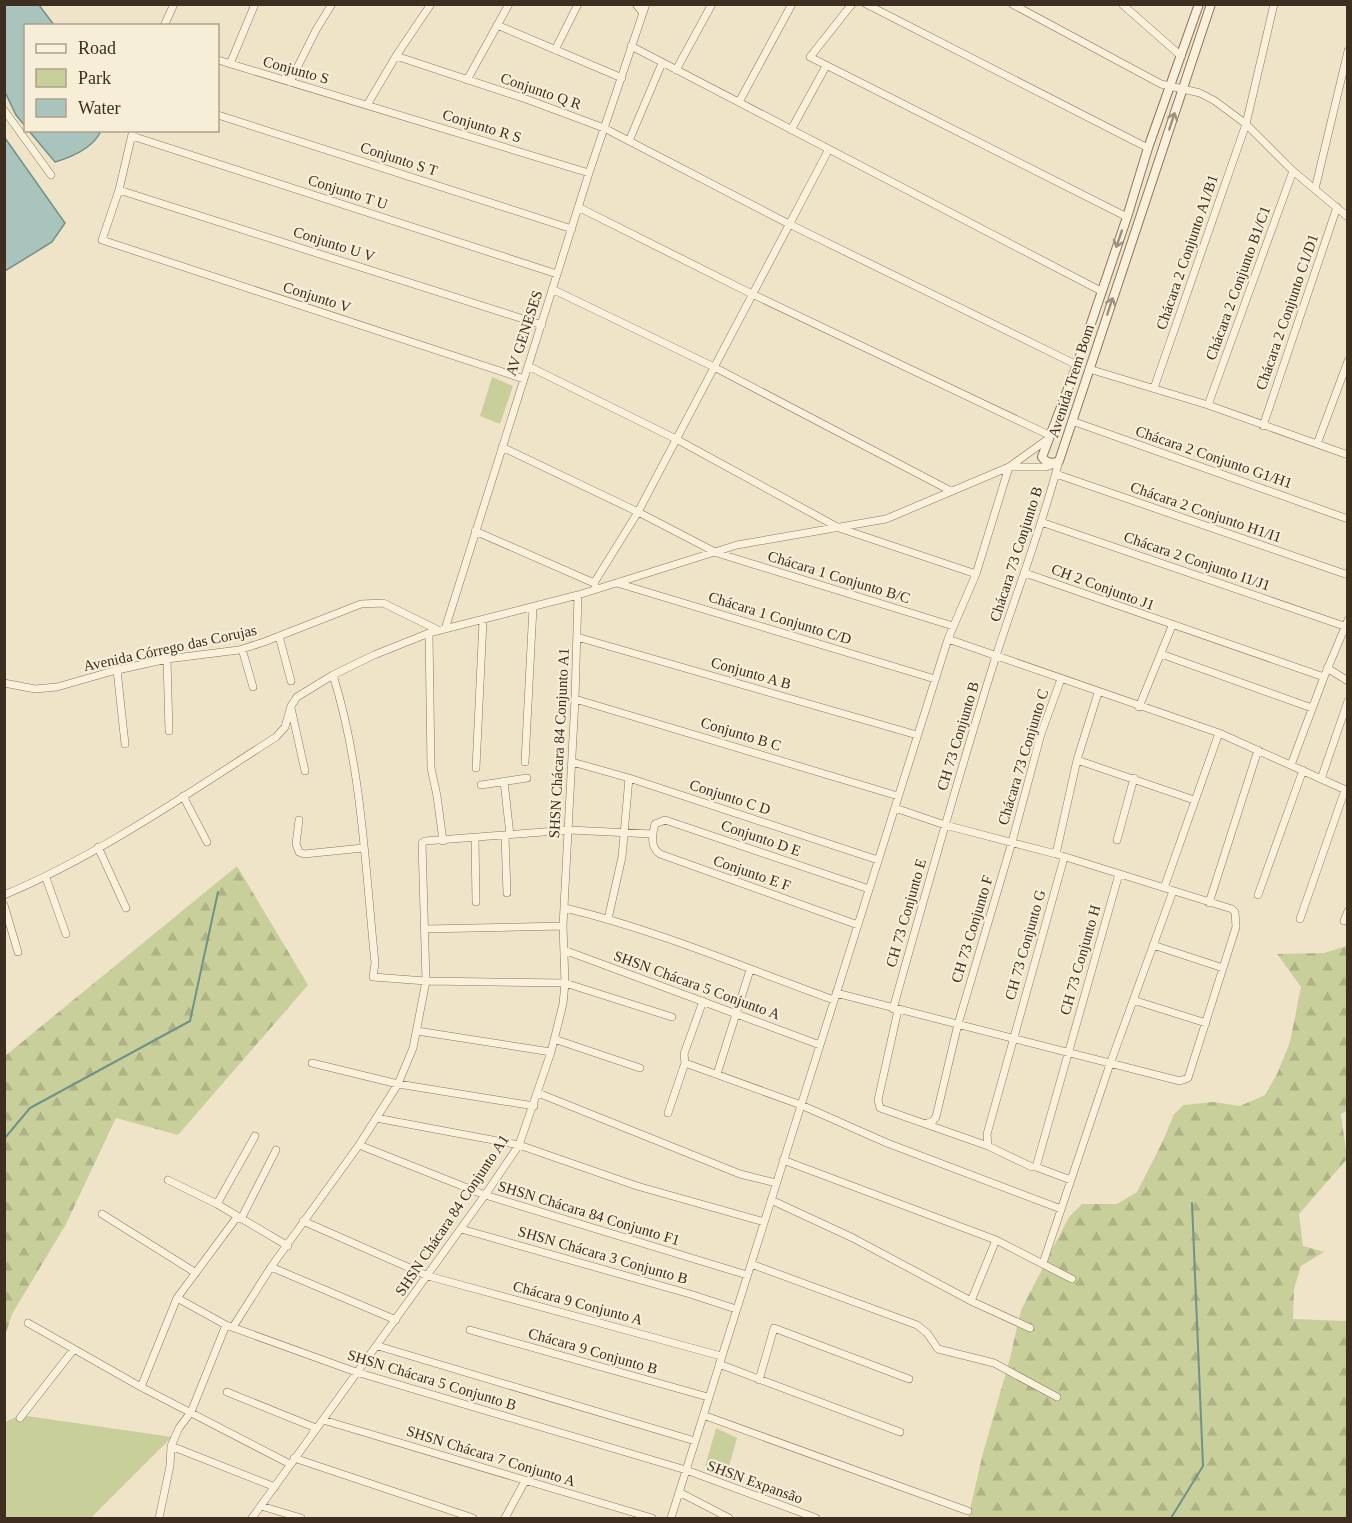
<svg xmlns="http://www.w3.org/2000/svg" width="1352" height="1523" font-family="Georgia,serif">
  <style>
    .green { fill: #c9cf9b }
    .forest { fill: url(#forest-firs) }
    .water { fill: #a9c4bc; stroke: #6f938a; stroke-width: 1.5 }
    .lines { fill: none; stroke-linecap: round; stroke-linejoin: round }
    .stream { stroke: #6f938a; stroke-width: 2 }
    .minor-casing { stroke: #8d765c; stroke-width: 8 }
    .tertiary-casing { stroke: #8d765c; stroke-width: 10 }
    .minor { stroke: #faf1dc; stroke-width: 7 }
    .tertiary { stroke: #faf1dc; stroke-width: 8 }
    .oneway { stroke: #9c907e }
    .labels { text-anchor: middle; stroke-width: 4.5; stroke-linejoin: round; paint-order: stroke }
    .street-label { font-size: 15px; fill: #3d2e20; stroke: #f7eed8 }
  </style>
  <defs>
    <pattern id="forest-firs" width="22" height="20" patternUnits="userSpaceOnUse" patternTransform="scale(1.5)"><rect width="22" height="20" fill="#c9cf9b"/><path d="M5 1l3.5 6h-7zM16 11l3.5 6h-7z" fill="#aeb285"/></pattern>
  </defs>
  <rect width="100%" height="100%" fill="#f0e4c8"/>
  <path class="green" d="M492,377L513,386L500,424L480,416Z
    M20,1415L172,1437L91,1518H5V1422Z
    M716,1428L737,1438L726,1477L705,1467Z"/>
  <path class="forest" d="M237,866L308,985L178,1135L116,1118L65,1226L12,1314L5,1336V1056Z
    M1347,946L1348,1110L1341,1114L1347,1159L1299,1214L1303,1246L1324,1252L1301,1266L1294,1289L1293,1319L1347,1321V1518H968L982,1457L1010,1358L1021,1310L1069,1217L1082,1204H1117L1137,1192L1162,1143L1174,1114L1184,1105L1214,1102L1240,1106L1265,1095L1277,1074L1290,1042L1301,987L1277,954L1324,953Z"/>
  <path class="water" d="M5,4L39,5L54,25L26,26L25,126L16,115L5,92Z
    M29,131H101C93,148 72,157 55,162Z
    M5,138L65,223L52,242L5,271Z"/>
  <g class="lines">
    <path class="stream" d="M4,1139L30,1108L190,1021L218,892
      M1171,1518L1203,1466L1192,1203"/>
    <g class="minor-casing">
      <path id="minor" d="M636,4L642,12
        M852,4L810,57L1127,217
        M866,4L1148,148
        M1012,4L1161,84L1200,93L1215,101L1246,124L1293,171L1348,217
        M1122,4L1181,56
        M497,25L622,78
        M164,26L174,4
        M631,46L1101,291
        M555,50L578,4
        M396,56L526,99L604,128L789,224L1077,365
        M218,60L589,173
        M230,64L255,4
        M676,70L712,4
        M467,80L509,4
        M290,82L316,30L332,4
        M739,102L792,4
        M367,105L396,56L431,4
        M4,110L51,175
        M218,115L572,229
        M133,130L119,190L102,240L524,379
        M791,130L826,66
        M132,136L557,274
        M629,141L662,63
        M1315,189L1348,51
        M119,190L542,325
        M578,207L752,294L1049,435
        M552,289L714,367L951,491
        M528,366L676,439L839,528L976,574
        M1089,369L1208,405L1348,455
        M1154,388L1246,124L1274,4
        M1208,405L1293,171
        M1072,421L1348,519
        M1263,426L1337,207
        M1317,444L1348,361
        M502,447L638,512L717,553L953,626
        M1012,467H1046L1054,464
        M1056,474L1348,575
        M1041,522L1344,626
        M475,531L594,583L595,585
        M1025,573L1324,677
        M594,583L638,512L829,149
        M617,583L935,679
        M445,629L589,173L646,4
        M429,633L431,768L437,796L443,841
        M279,636L291,681
        M577,637L917,735
        M948,639L1219,733L1348,791
        M242,649L253,687
        M1161,654L1312,708
        M167,659L169,731
        M1327,668L1348,681
        M117,670L125,744
        M333,675C362,768 365,866 375,963L373,977L426,981L565,983L672,1017
        M4,683L35,689L57,687L113,671L167,659L239,650L264,642L361,604L383,603L438,630
        M575,699L898,796
        M1139,707L1172,626
        M291,708L305,771
        M1077,760L1194,800
        M525,762L533,607
        M572,762L629,778L878,860
        M1291,765L1324,677L1348,620
        M476,768L483,621
        M1321,779L1348,701
        M504,781L510,835
        M481,785L527,778
        M183,796L207,842
        M299,820L296,844L299,852L304,854L363,848
        M505,836L507,893
        M475,838L476,902
        M1117,840L1134,778
        M98,847L126,908
        M1056,854L1077,760L1098,693
        M46,878L66,934
        M1164,888L1219,733
        M4,895C98,856 190,792 276,737L285,727L291,706L297,697L333,675L374,655L429,633L578,595L737,545L886,519L1009,467L1048,439
        M1258,895L1303,770
        M1209,903L1258,750
        M4,905L18,952
        M565,908C657,930 745,968 834,1000
        M608,919L622,857L629,778
        M1300,919L1345,790
        M1344,921L1348,911
        M858,925L660,854C650,847 652,835 655,824L665,820L674,823L869,889
        M425,929L563,926
        M1153,945L1223,968
        M564,950L820,1045
        M836,993L1180,1081L1188,1078L1236,927L1235,912L1232,909L1056,854L945,825L895,808
        M1133,1000L1206,1023
        M703,1001L684,1054L685,1063L801,1105L887,1143L1061,1209
        M893,1009C926,891 959,773 996,656C1017,591 1042,527 1059,461
        M898,1010L878,1100L880,1108L988,1146L1032,1167H1036L1071,1180
        M417,1031L551,1052
        M554,1039L640,1068
        M312,1063L398,1084L534,1106
        M717,1074L750,970
        M538,1093L740,1174L776,1183
        M668,1113L685,1063
        M376,1118L519,1145L637,1186L764,1222
        M927,1123L932,1122L936,1117L958,1024L1012,842L1041,734L1061,679
        M359,1145L485,1195L747,1275
        M988,1146L987,1134L1064,858
        M783,1160L996,1240L1072,1279
        M1036,1167L1119,874
        M168,1180L217,1204L288,1246
        M771,1200L853,1238L971,1301L1030,1328
        M217,1204L255,1136
        M102,1214L196,1273
        M241,1219L276,1150
        M303,1221L428,1276L721,1356
        M461,1229L690,1294L736,1309
        M1043,1263L1110,1064L1173,891
        M751,1264L917,1325L927,1333L938,1349L994,1363L1057,1397
        M271,1267L396,1320
        M177,1298L226,1325L356,1372L686,1470L816,1518
        M971,1301L996,1240
        M28,1323L141,1387L290,1464
        M233,1327L271,1267L359,1145L398,1084L413,1048L426,981L422,843L425,841L569,830L652,834
        M470,1330L708,1397
        M378,1346L695,1441
        M719,1364L900,1432
        M759,1380L774,1328L909,1379
        M141,1387L177,1298L237,1217
        M227,1392L316,1428
        M703,1415L968,1511
        M20,1418L74,1349
        M323,1420L652,1518
        M171,1446L275,1487
        M294,1458L473,1518
        M679,1492L729,1518
        M261,1506L301,1518
        M159,1518L170,1466L171,1446L179,1428L191,1412L226,1325
        M252,1518L485,1195L519,1145L551,1052L563,1004L565,983L563,926L575,699L578,595
        M505,1518L525,1481
        M671,1518L948,639L976,574L1009,467"/>
    </g>
    <g class="tertiary-casing">
      <path id="tertiary" d="M1199,4L1148,148L1127,217L1077,365L1042,457C1046,463 1053,464 1059,461L1211,4"/>
    </g>
    <use href="#minor" class="minor"/>
    <use href="#tertiary" class="tertiary"/>
  </g>
  <defs><path id="oneway-shaft" d="M-6 0H5M1.5-3L5.5 0L1.5 3" fill="none" stroke-width="1.6" stroke-linecap="round" stroke-linejoin="round" transform="scale(1.5)"/></defs>
  <g class="oneway">
    <use href="#oneway-shaft" transform="translate(1172 121) rotate(-72)"/>
    <use href="#oneway-shaft" transform="translate(1119 239) rotate(109)"/>
    <use href="#oneway-shaft" transform="translate(1110 306) rotate(-72)"/>
  </g>
  <g class="labels">
    <g class="street-label">
      <text transform="translate(296 70) rotate(16)" y="5">Conjunto S</text>
      <text transform="translate(541 91) rotate(19)" y="5">Conjunto Q R</text>
      <text transform="translate(482 126) rotate(17)" y="5">Conjunto R S</text>
      <text transform="translate(399 159) rotate(18)" y="5">Conjunto S T</text>
      <text transform="translate(348 192) rotate(18)" y="5">Conjunto T U</text>
      <text transform="translate(334 244) rotate(18)" y="5">Conjunto U V</text>
      <text transform="translate(1187 252) rotate(-71)" y="5">Chácara 2 Conjunto A1/B1</text>
      <text transform="translate(1238 283) rotate(-70)" y="5">Chácara 2 Conjunto B1/C1</text>
      <text transform="translate(317 297) rotate(18)" y="5">Conjunto V</text>
      <text transform="translate(1287 312) rotate(-71)" y="5">Chácara 2 Conjunto C1/D1</text>
      <text transform="translate(524 333) rotate(-72)" y="5">AV GENESES</text>
      <text transform="translate(1071 381) rotate(-72)" y="5">Avenida Trem Bom</text>
      <text transform="translate(1214 457) rotate(19)" y="5">Chácara 2 Conjunto G1/H1</text>
      <text transform="translate(1206 512) rotate(19)" y="5">Chácara 2 Conjunto H1/I1</text>
      <text transform="translate(1016 554) rotate(-72)" y="5">Chácara 73 Conjunto B</text>
      <text transform="translate(1197 561) rotate(19)" y="5">Chácara 2 Conjunto I1/J1</text>
      <text transform="translate(839 577) rotate(17)" y="5">Chácara 1 Conjunto B/C</text>
      <text transform="translate(1103 587) rotate(20)" y="5">CH 2 Conjunto J1</text>
      <text transform="translate(780 618) rotate(17)" y="5">Chácara 1 Conjunto C/D</text>
      <text transform="translate(170 648) rotate(-12)" y="5">Avenida Córrego das Corujas</text>
      <text transform="translate(751 673) rotate(16)" y="5">Conjunto A B</text>
      <text transform="translate(741 734) rotate(17)" y="5">Conjunto B C</text>
      <text transform="translate(958 736) rotate(-73)" y="5">CH 73 Conjunto B</text>
      <text transform="translate(559 743) rotate(-87)" y="5">SHSN Chácara 84 Conjunto A1</text>
      <text transform="translate(1023 757) rotate(-73)" y="5">Chácara 73 Conjunto C</text>
      <text transform="translate(730 797) rotate(18)" y="5">Conjunto C D</text>
      <text transform="translate(761 838) rotate(19)" y="5">Conjunto D E</text>
      <text transform="translate(752 873) rotate(19)" y="5">Conjunto E F</text>
      <text transform="translate(906 913) rotate(-74)" y="5">CH 73 Conjunto E</text>
      <text transform="translate(972 929) rotate(-73)" y="5">CH 73 Conjunto F</text>
      <text transform="translate(1025 945) rotate(-74)" y="5">CH 73 Conjunto G</text>
      <text transform="translate(1080 960) rotate(-74)" y="5">CH 73 Conjunto H</text>
      <text transform="translate(697 985) rotate(20)" y="5">SHSN Chácara 5 Conjunto A</text>
      <text transform="translate(589 1213) rotate(17)" y="5">SHSN Chácara 84 Conjunto F1</text>
      <text transform="translate(452 1215) rotate(-56)" y="5">SHSN Chácara 84 Conjunto A1</text>
      <text transform="translate(603 1255) rotate(16)" y="5">SHSN Chácara 3 Conjunto B</text>
      <text transform="translate(578 1303) rotate(15)" y="5">Chácara 9 Conjunto A</text>
      <text transform="translate(593 1351) rotate(16)" y="5">Chácara 9 Conjunto B</text>
      <text transform="translate(432 1380) rotate(17)" y="5">SHSN Chácara 5 Conjunto B</text>
      <text transform="translate(491 1456) rotate(17)" y="5">SHSN Chácara 7 Conjunto A</text>
      <text transform="translate(755 1482) rotate(20)" y="5">SHSN Expansão</text>
    </g>
  </g>
  <rect width="1352" height="1523" fill="none" stroke="#3d2e20" stroke-width="12"/>
  <rect x="24" y="24" width="195" height="108" fill="#f7eed8" stroke="#ada18e" stroke-width="1.5"/>
  <rect x="36" y="44" width="30" height="9" fill="#faf1dc" stroke="#ada18e" stroke-width="1.5"/>
  <text x="78" y="54" font-size="18" fill="#3d2e20">Road</text>
  <rect x="36" y="69" width="30" height="18" fill="#c9cf9b" stroke="#ada18e" stroke-width="1.5"/>
  <text x="78" y="84" font-size="18" fill="#3d2e20">Park</text>
  <rect x="36" y="99" width="30" height="18" fill="#a9c4bc" stroke="#ada18e" stroke-width="1.5"/>
  <text x="78" y="114" font-size="18" fill="#3d2e20">Water</text>
</svg>
